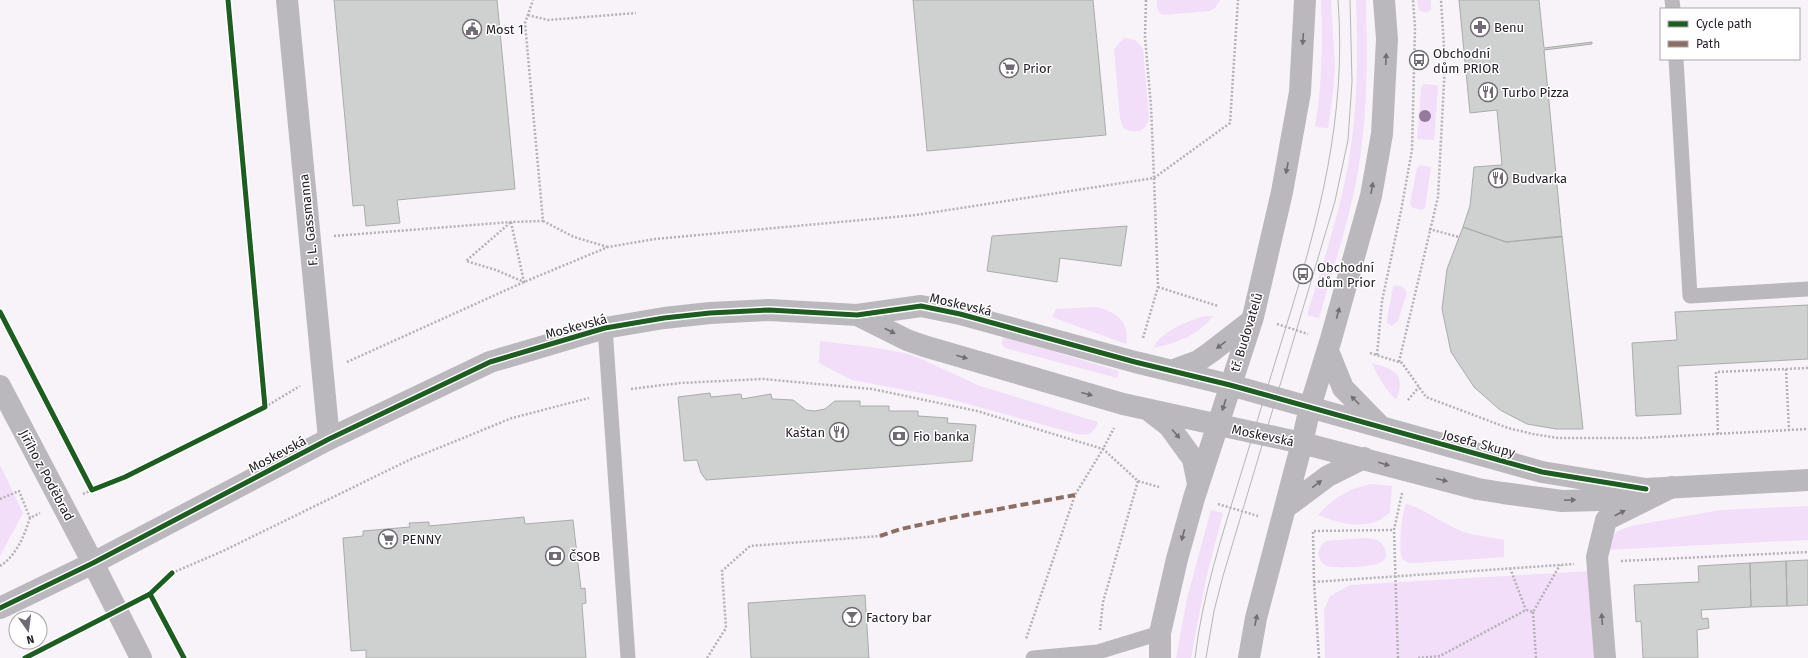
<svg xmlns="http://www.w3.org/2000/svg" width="1808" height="658" font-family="'Fira Sans',sans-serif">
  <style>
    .green { fill: #f2def9 }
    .building { fill: #ced1cf; stroke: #aaacab }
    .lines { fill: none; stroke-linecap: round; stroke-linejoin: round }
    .path { stroke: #b3b1b4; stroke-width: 2.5; stroke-dasharray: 2 2; stroke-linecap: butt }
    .lane { stroke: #bbb8bd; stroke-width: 15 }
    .street { stroke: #bbb8bd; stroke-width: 22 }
    .secondary { stroke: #bbb8bd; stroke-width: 22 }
    .tram { stroke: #b6b4b8; stroke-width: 1 }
    .quiet { stroke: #8d6e63; stroke-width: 4; stroke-dasharray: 8 4; stroke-linecap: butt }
    .cycleway-casing { stroke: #fff; stroke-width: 8 }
    .cycleway { stroke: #1b5e20; stroke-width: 5 }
    .tree { fill: #96799f }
    .oneway { fill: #726c74 }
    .labels { text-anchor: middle; stroke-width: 3; stroke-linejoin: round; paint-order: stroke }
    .poi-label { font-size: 13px; fill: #28212b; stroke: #fff; text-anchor: start }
    .street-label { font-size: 13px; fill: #28212b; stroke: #fff }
  </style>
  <rect width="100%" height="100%" fill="#f7f3f9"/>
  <path class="green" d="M1157,0H1220L1215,8L1210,11L1163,15C1157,12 1157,6 1157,0Z
    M1321,0H1331L1335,68L1333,92L1328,128L1315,127C1322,84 1323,43 1321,0Z
    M1356,0H1366C1367,48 1368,95 1362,143C1356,201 1335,262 1319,318L1307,315C1323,262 1342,208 1350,152C1358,102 1358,51 1356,0Z
    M1417,0H1431V9L1428,12L1419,11Z
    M1125,38L1135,40L1143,48L1149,117C1147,132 1136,135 1123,128L1120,118L1114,50L1120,42Z
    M1423,84L1437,85L1438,88L1434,140L1417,139L1421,88Z
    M1420,165L1431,167L1425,208L1422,210L1413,208L1410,204L1417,168Z
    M1395,285L1403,287L1407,293L1398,321L1392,326L1387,323V319L1393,287Z
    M1097,307C1118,313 1130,322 1126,344L1052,317L1056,309Z
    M1205,316H1213C1197,336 1177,343 1153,348C1162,331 1187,321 1205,316Z
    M1004,337L1119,371L1117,378L1005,348L1001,343Z
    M820,341L870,347L905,353L919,358L980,386L1098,422C1094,433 1089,436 1077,434L942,397L852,380L819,363Z
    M1372,363C1396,370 1406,374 1396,400C1385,389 1378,377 1372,363Z
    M0,465L23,513L0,556Z
    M1371,484L1392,486L1390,512C1371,532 1340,524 1318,515C1334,497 1348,489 1371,484Z
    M1406,504C1415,504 1448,526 1461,531C1475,536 1490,537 1504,540V557L1416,563C1411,563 1405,563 1402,558C1398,551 1402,511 1406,504Z
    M1808,506V540L1604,550L1616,532L1631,526L1721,510Z
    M1211,510L1223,513L1206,579L1191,658H1176L1187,598Z
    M1365,538C1370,539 1376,538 1380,542C1385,546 1389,557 1383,561C1377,567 1335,569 1327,566C1323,565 1321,561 1319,557C1317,551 1321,545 1326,541Z
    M1591,571L1598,658H1325L1324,610L1330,596L1350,585Z"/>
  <path class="building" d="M334,0H497L515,189L397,200L400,223L366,226L364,205L353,206Z
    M913,0H1093L1106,135L927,151Z
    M1459,0H1539L1544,48L1592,42V44L1544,50L1562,237L1506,242L1463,227L1470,206L1474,167L1502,165L1497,110L1470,113Z
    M1127,226L1121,266L1060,258L1057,282L987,271L992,236Z
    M1463,227L1506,242L1562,236L1583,429H1556L1527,424L1500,410L1474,387L1451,352L1442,309L1447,269Z
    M1808,305V359L1678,366L1681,414L1636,416L1632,343L1677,340L1675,312Z
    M710,393L711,397L741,394L742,399L771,394L772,399L793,400L806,410L815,411L825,409L835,401H860V406H889V411H918V416L948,418L947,423L976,425L972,461L706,480L701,473L697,460L684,461L678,397Z
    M524,517L525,524L573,520L581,589L585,588L586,603L582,604L586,658H366V650L351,651L343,538L363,536V531L410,527L409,523L429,522V526Z
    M1808,560V605L1787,606L1786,561Z
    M1786,561L1787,606L1751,607L1750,563Z
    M1750,563L1751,607L1701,610L1702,619L1708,618L1709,628L1697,630L1698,658H1643L1641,621L1636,622L1634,585L1699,582L1698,566Z
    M865,595L869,658H751L748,603Z"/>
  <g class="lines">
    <path class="path" d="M1146,0L1145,37L1151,106L1154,177
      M528,15L548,20L636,13
      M1154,178L1230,123L1238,0
      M543,221L574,237L608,247
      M511,222L524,282L496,270L466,261Z
      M1429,229L1459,237
      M334,236L511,222L543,221L525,23L533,0
      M1158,287L1218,306
      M1277,324L1308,334
      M1370,353L1402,363L1426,397L1508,428L1533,434L1558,438H1640L1808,429
      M1377,355L1382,301L1401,211L1412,150L1415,28L1413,0
      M347,362L524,282L608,247L655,239L916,215L1154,178L1158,287L1143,338
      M1399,362L1438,197L1445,63L1441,0
      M1786,369L1789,430
      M631,389L680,383L763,379L872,389L977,411L1103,449L1075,495L1026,639
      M1408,400L1419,387
      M265,407L300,386
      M1718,434L1716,372L1808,368
      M1138,481L1159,487
      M83,494L92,490
      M0,499L19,491L30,518
      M1218,504L1258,516
      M1621,561L1808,552
      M0,566C17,555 24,536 30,518L40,513
      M1510,568L1526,610
      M172,573L223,551L409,460L512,418L589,398
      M1314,582L1313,531L1394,530
      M1533,612L1536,658
      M1100,630L1103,602L1138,481L1103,449L1114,428
      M707,658L726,628L722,571L750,546L880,536
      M1319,658L1314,582L1574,564
      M1398,658L1394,530L1402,493
      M1418,658L1440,656L1526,610L1533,612L1560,565"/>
    <path class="lane" d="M1672,0L1673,9
      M1676,59L1690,296L1808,289
      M605,328L628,658
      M1033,658L1098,652L1160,633"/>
    <path class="street" d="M287,0L329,439
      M93,563L141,658
      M1605,658L1597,557L1606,520L1672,487"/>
    <path class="secondary" d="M857,315L907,340L924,346L1123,404L1302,443L1478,489L1503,493L1562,501L1601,500L1646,489L1808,480
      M1328,351L1343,388L1381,427
      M1171,371L1198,361L1211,352L1251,321
      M0,386L93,563
      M1151,412L1169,426L1193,459L1198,484
      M1285,508L1328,476L1364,458
      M0,608L93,563L329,439L490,362L605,328L664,318L710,313L769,310L857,315L921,306L960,314L1135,362L1230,385L1542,472L1646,489
      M1160,658V633L1177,559L1194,498L1253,317L1282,192L1300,92L1305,0
      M1249,658L1256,618L1302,443L1310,407L1331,339L1371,196L1382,134L1387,39L1384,0"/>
    <path class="tram" d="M1195,658C1202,596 1222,536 1240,477C1255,428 1270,379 1285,330C1319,221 1347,116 1338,0
      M1206,658L1214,611L1223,576L1335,201L1348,140L1352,82L1350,0"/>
    <path class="quiet" d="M880,536L901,529L956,517L1075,495"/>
    <g class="cycleway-casing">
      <path id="cycleway" d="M0,312L92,490L125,477L265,407L228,0
        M172,573L150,594L184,658
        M0,608L93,563L329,439L490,362L605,328L664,318L710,313L769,310L857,315L921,306L960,314L1135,362L1230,385L1542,472L1646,489
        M25,658L150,594"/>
    </g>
    <use href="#cycleway" class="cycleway"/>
  </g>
  <circle class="tree" cx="1425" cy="116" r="6"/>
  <defs><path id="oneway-solid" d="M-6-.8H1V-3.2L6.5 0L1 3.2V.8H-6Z"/></defs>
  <g class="oneway">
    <use href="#oneway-solid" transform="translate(1303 39) rotate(94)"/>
    <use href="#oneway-solid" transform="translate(1386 59) rotate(-87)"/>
    <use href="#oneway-solid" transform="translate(1287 168) rotate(101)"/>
    <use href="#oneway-solid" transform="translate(1372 188) rotate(-80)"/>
    <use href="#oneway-solid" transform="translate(1338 313) rotate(-75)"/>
    <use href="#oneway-solid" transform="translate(890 331) rotate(27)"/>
    <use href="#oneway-solid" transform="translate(1221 345) rotate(142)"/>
    <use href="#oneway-solid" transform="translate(962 357) rotate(16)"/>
    <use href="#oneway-solid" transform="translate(1087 394) rotate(15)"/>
    <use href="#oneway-solid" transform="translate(1355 400) rotate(-135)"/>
    <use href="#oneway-solid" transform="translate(1224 405) rotate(108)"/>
    <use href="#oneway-solid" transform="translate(1176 434) rotate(50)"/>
    <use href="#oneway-solid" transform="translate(1384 464) rotate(16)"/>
    <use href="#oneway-solid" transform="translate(1442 480) rotate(14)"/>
    <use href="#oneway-solid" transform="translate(1317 484) rotate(-37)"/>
    <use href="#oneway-solid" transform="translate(1570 500) rotate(-2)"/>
    <use href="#oneway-solid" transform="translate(1620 513) rotate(-27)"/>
    <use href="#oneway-solid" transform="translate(1183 535) rotate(105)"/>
    <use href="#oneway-solid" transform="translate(1602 619) rotate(-94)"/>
    <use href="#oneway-solid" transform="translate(1256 620) rotate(-78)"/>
  </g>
  <defs>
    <g id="pharmacy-ring" transform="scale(1)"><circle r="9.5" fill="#fff" stroke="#706a73" stroke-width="1.5"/><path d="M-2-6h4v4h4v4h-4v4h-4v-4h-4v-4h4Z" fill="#706a73"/></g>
    <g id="civic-ring" transform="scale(1)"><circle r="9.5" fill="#fff" stroke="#706a73" stroke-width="1.5"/><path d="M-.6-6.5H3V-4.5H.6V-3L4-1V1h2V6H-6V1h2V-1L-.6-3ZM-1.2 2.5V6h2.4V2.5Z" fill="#706a73"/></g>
    <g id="bus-ring" transform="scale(1)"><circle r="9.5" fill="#fff" stroke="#706a73" stroke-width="1.5"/><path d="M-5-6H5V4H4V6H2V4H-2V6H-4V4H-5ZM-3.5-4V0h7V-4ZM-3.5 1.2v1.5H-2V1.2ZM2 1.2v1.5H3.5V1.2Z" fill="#706a73"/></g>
    <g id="supermarket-ring" transform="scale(1)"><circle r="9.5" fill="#fff" stroke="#706a73" stroke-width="1.5"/><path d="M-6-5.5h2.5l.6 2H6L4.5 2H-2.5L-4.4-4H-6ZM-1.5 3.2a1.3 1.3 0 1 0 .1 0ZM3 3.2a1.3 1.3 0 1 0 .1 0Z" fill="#706a73"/></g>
    <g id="restaurant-ring" transform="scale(1)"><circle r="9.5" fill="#fff" stroke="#706a73" stroke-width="1.5"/><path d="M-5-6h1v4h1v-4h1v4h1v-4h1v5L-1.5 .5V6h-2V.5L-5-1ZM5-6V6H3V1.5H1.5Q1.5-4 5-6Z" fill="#706a73"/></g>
    <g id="bank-ring" transform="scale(1)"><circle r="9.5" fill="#fff" stroke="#706a73" stroke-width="1.5"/><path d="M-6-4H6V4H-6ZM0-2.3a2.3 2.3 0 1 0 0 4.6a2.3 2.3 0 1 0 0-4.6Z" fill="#706a73"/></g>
    <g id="bar-ring" transform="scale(1)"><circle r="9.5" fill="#fff" stroke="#706a73" stroke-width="1.5"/><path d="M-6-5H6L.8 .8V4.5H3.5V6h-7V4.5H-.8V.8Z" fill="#706a73"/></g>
  </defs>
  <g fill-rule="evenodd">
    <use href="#pharmacy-ring" x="1480" y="27"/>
    <use href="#civic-ring" x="472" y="29"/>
    <use href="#bus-ring" x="1419" y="60"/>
    <use href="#supermarket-ring" x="1009" y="68"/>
    <use href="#restaurant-ring" x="1488" y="92"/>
    <use href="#restaurant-ring" x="1498" y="178"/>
    <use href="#bus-ring" x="1303" y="274"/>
    <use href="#restaurant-ring" x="839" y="432"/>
    <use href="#bank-ring" x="899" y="436"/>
    <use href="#supermarket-ring" x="388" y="539"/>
    <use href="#bank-ring" x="555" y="556"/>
    <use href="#bar-ring" x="852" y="617"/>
  </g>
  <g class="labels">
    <g class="poi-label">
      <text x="1494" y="32">Benu</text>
      <text x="486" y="34">Most 1</text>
      <text x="1433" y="58">Obchodní<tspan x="1433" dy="15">dům PRIOR</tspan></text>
      <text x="1023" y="73">Prior</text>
      <text x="1502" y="97">Turbo Pizza</text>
      <text x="1512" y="183">Budvarka</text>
      <text x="1317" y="272">Obchodní<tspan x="1317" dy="15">dům Prior</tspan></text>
      <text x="825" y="437" text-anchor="end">Kaštan</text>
      <text x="913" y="441">Fio banka</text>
      <text x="402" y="544">PENNY</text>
      <text x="569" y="561">ČSOB</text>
      <text x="866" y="622">Factory bar</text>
    </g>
    <g class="street-label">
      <text transform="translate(308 220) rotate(-96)" y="5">F. L. Gassmanna</text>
      <text transform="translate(961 304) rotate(13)" y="5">Moskevská</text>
      <text transform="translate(576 326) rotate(-15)" y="5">Moskevská</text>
      <text transform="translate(1246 332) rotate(-73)" y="5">tř. Budovatelů</text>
      <text transform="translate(1263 435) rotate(12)" y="5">Moskevská</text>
      <text transform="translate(1479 443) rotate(15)" y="5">Josefa Skupy</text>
      <text transform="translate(277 454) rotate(-28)" y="5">Moskevská</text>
      <text transform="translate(47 475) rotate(62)" y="5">Jiřího z Poděbrad</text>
    </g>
  </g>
  <rect x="1660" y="8" width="140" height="52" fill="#ffffff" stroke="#a9a6aa"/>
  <rect x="1668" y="21" width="20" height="6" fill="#1b5e20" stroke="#a9a6aa"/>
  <text x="1696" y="28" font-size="12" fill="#28212b">Cycle path</text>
  <rect x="1668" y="41" width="20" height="6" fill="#8d6e63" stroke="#a9a6aa"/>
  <text x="1696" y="48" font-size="12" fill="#28212b">Path</text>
  <g transform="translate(28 630) rotate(166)"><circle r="19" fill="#ffffff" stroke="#a9a6aa"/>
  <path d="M0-3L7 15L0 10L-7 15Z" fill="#706a73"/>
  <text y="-6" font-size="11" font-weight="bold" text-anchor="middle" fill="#28212b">N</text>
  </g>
</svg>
